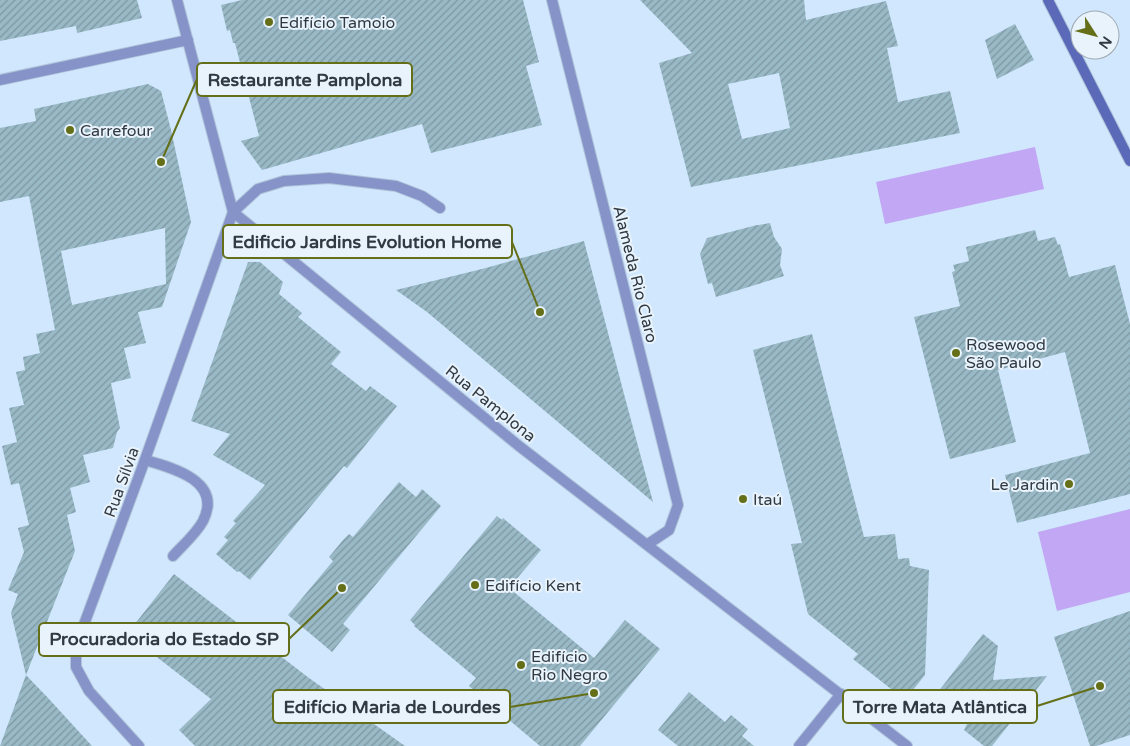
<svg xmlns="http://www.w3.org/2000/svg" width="1130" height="746" font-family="'Varela Round',sans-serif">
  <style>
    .green { fill: #c2a8f4 }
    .building { fill: url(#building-hatch); fill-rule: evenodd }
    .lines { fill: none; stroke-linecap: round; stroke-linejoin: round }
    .lane-casing { stroke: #b0c4d9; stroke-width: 12 }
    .street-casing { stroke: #b0c4d9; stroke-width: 12 }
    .secondary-casing { stroke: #b0c4d9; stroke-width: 12 }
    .lane { stroke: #8693c9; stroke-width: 10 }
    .street { stroke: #8693c9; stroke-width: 10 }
    .secondary { stroke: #5b6ab8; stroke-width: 10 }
    .poi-dot { fill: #646f17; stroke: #e9f3fc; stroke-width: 2 }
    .labels { text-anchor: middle; stroke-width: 4; stroke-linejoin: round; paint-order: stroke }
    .poi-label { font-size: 16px; fill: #313a43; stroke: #e9f3fc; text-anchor: start }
    .street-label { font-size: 16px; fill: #313a43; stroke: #e9f3fc }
    .leader { fill: none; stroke: #646f17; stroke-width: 2 }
    .callout-dot { fill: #646f17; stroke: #e9f3fc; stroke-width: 2 }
    .callout { fill: #e9f3fc; stroke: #646f17; stroke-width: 2 }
    .callout-label { font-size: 18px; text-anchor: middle; font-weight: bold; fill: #313a43 }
  </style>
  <defs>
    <pattern id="building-hatch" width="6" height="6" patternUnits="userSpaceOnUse" patternTransform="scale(1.25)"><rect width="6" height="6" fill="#98b9c5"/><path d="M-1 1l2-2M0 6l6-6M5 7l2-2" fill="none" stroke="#7d97a2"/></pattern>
  </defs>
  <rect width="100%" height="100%" fill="#d0e7fe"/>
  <path class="green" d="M1035,147L1044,189L885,224L876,182Z
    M1130,509V592L1057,611L1038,532Z"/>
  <path class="building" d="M0,0H137L142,18L77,33L76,26L0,41Z
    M242,0H523L539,62L526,66L542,125L431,153L422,124L262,170L241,141L259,136L235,43H233L230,30L227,31L221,5Z
    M640,0H804L806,20L886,1L898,46L887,48L898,102L950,91L960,133L691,187L659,63L692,53ZM779,73L790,128L742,139L728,84Z
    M1015,24L1034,60L997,79L985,40Z
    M148,84L161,91L171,130L191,222L162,307L138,312L146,343L124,348L131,378L111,383L120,428L117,432L113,448L83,455L90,482L70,488L76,512L67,515L75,551L26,675L11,613L18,594L8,590L24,552L18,528L29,525L19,483L11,485L2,446L17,442L9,408L24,405L16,372L25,370L23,357L40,353L36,334L55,330L29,196L0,202V128L36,121L34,109ZM165,228L166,284L72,305L61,251Z
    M770,223L774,237L782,249L780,265L784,276L716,297L712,283L708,284L700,254L707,238L757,225H759Z
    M1035,230L1038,241L1055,237L1058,245L1060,244L1069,277L1115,265L1130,324V494L1017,523L1005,475L1090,453L1065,352L998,370L1016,442L950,459L914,317L960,306L952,272L955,271L953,265L969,261L966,247Z
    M584,241L624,394L653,502L427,312L396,290L482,269Z
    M248,262H260L283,282L279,294L302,313L298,317L341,352L331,364L366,391L370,386L397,406L347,468L344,466L250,580L239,571L237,572L216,554L228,540L224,537L236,523L233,521L265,485L213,455L230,434L191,421Z
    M812,334L864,537L895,534L898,559L909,558L910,566L929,570L925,675L905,700L853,659L858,654L808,614L791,544L802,543L753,350Z
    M399,482L416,497L422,489L441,506L343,624L350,630L332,652L288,615L333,561L329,557L343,540L349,534L353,537Z
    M497,516L502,520L503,518L541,550L509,588L594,658L625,620L660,649L580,746H540L469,686L476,678L414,626L415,625L410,620Z
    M174,574L309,678L405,746H195L179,730L211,699L127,634Z
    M1130,611V735L1096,746H1090L1054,637Z
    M983,634L998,646L993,680L1047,676L992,746H984L964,730L967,724L934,697Z
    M26,675L49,699L92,746H0Z
    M689,692L725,722L731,715L748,729L742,736L754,746H678L658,730Z"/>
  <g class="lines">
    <g class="lane-casing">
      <path id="lane" d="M233,212L258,189L284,181L329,178L396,186L422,196L440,208
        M145,460C173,468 223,481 203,521C196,534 182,546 173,556
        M799,746L841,694"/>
    </g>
    <g class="street-casing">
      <path id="street" d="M177,0L233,212L519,446L907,746
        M552,0L678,505L669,530L648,544
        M0,80L188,40
        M139,746L89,691L76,667V646L142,468L233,212"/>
    </g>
    <g class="secondary-casing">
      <path id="secondary" d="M1048,0L1130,161"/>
    </g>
    <use href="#lane" class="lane"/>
    <use href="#street" class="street"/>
    <use href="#secondary" class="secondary"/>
  </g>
  <g class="poi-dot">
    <circle cx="269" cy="22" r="5"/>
    <circle cx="70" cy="130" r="5"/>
    <circle cx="956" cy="353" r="5"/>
    <circle cx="1069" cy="484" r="5"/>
    <circle cx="743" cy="499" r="5"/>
    <circle cx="475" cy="585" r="5"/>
    <circle cx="521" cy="665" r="5"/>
  </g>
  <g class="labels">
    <g class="poi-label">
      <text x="279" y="28">Edifício Tamoio</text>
      <text x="80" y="136">Carrefour</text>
      <text x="966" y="350">Rosewood<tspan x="966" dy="18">São Paulo</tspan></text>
      <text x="1059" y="490" text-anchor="end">Le Jardin</text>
      <text x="753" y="505">Itaú</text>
      <text x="485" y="591">Edifício Kent</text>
      <text x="531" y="662">Edifício<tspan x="531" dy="18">Rio Negro</tspan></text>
    </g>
    <g class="street-label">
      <text transform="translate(636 274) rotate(76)" y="6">Alameda Rio Claro</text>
      <text transform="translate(491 403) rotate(39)" y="6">Rua Pamplona</text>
      <text transform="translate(121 482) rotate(-70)" y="6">Rua Sílvia</text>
    </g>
  </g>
  <path class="leader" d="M161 162L197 79M540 312L512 242M342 588L289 639M1100 686L1037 706M594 693L510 707"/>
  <g class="callout-dot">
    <circle cx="161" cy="162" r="5"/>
    <circle cx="540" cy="312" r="5"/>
    <circle cx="342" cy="588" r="5"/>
    <circle cx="1100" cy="686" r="5"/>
    <circle cx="594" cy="693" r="5"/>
  </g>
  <g class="callout">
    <rect x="197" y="63" width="215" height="33" rx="5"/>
    <rect x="223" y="225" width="289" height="33" rx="5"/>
    <rect x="39" y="623" width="250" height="33" rx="5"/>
    <rect x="843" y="690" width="194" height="33" rx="5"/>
    <rect x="273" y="690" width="237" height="33" rx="5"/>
  </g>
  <g class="callout-label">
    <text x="305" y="86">Restaurante Pamplona</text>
    <text x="367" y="248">Edificio Jardins Evolution Home</text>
    <text x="164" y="645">Procuradoria do Estado SP</text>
    <text x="940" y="713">Torre Mata Atlântica</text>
    <text x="392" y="713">Edifício Maria de Lourdes</text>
  </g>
  <g transform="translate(1095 35) rotate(126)"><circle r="24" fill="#e9f3fc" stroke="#9fa9b2"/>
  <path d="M0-4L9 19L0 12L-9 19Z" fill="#646f17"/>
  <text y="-8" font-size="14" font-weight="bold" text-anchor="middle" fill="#313a43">N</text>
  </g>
</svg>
